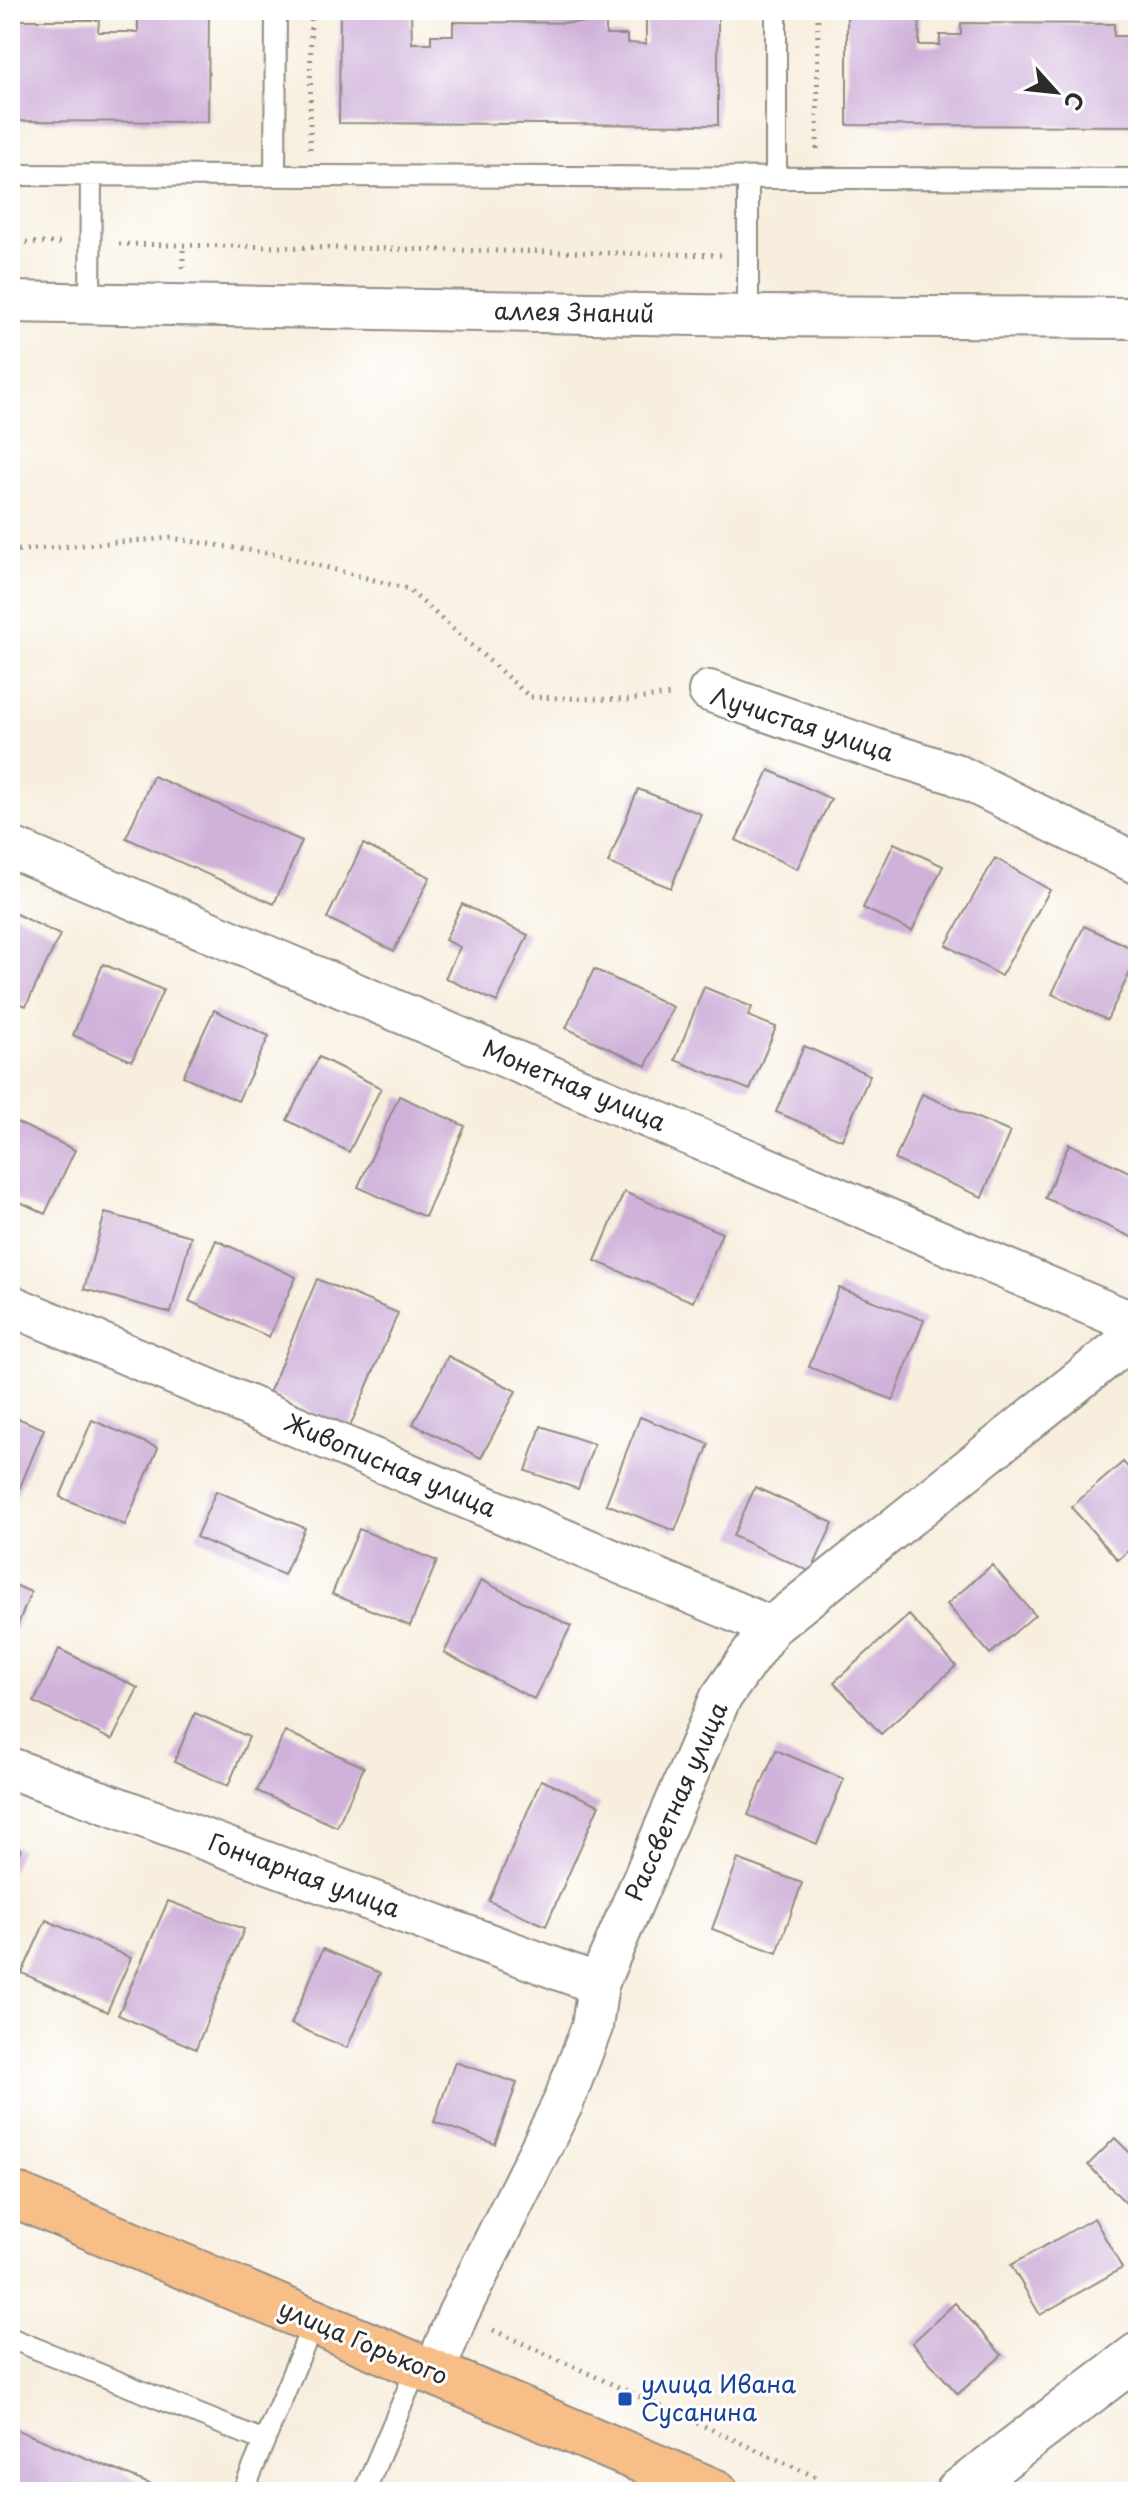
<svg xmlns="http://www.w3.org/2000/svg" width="1148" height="2502" font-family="'Playpen Sans',sans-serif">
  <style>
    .building { fill: #cfb1d9 }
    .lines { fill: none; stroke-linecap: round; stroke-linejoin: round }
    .service-casing { stroke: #918c84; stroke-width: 24 }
    .minor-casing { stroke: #918c84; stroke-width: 44 }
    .tertiary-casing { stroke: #918c84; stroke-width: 48 }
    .primary-casing { stroke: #918c84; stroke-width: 48 }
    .path { stroke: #918c84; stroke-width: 5; stroke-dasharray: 2 6; stroke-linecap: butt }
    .service { stroke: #fff; stroke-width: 20 }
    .minor { stroke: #fff; stroke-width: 40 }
    .tertiary { stroke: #fff; stroke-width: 44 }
    .primary { stroke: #f7be88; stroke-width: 44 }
    .transit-dot { fill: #1a4fb4; stroke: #fff; stroke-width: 3 }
    .labels { text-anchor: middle; stroke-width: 6; stroke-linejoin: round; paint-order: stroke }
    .street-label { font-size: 24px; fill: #2b2b2b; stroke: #fff }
    .transit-label { font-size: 24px; fill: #164399; stroke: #fff; text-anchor: start }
  </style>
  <rect width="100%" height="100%" fill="#fff"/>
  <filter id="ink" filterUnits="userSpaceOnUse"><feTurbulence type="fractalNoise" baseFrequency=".0125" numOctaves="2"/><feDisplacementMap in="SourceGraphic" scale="16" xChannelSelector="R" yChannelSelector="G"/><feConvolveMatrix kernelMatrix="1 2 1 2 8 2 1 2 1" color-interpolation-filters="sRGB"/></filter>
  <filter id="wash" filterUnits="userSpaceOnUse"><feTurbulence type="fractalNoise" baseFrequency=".006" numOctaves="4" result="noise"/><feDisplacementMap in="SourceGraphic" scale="32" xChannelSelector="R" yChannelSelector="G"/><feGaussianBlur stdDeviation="1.8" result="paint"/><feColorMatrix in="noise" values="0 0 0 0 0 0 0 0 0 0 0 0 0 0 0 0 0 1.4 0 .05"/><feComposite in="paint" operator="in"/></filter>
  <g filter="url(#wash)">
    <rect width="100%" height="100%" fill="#f7eedd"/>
    <g id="blocks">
      <path class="building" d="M138,10H209L208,122L10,121V20H99L98,32H138Z
        M340,10H411L412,43H431V35H453V22L606,23V35H627V43L646,44V10H718V125L339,123Z
        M847,10H920L919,45H940V35H961V23L1114,24V36H1135L1134,46H1138V126L847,125Z
        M769,770L831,799L797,869L736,840Z
        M153,776L302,841L274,904L126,838Z
        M638,789L701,814L671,888L608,863Z
        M894,843L943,866L912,931L863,908Z
        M363,844L430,877L394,951L327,918Z
        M995,858L1050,890L1001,976L946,945Z
        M462,904L528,935L497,1002L445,978L460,947L445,940Z
        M10,911L60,935L26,1006L10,999Z
        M1084,926L1138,951V956L1107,1020L1052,994Z
        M103,964L163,990L132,1061L73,1035Z
        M594,969L673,1007L646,1066L566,1028Z
        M704,987L752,1007L748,1016L776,1027L750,1090L675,1060Z
        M214,1010L269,1036L238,1101L183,1076Z
        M804,1046L870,1075L842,1140L776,1112Z
        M319,1057L381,1088L349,1152L287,1120Z
        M922,1094L1010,1132L982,1197L895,1160Z
        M399,1096L465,1126L425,1217L358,1187Z
        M16,1122L75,1150L45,1214L10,1197V1134Z
        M1069,1144L1138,1176V1240L1045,1198Z
        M624,1192L722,1233L693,1302L595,1261Z
        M105,1213L191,1236L171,1313L84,1289Z
        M216,1240L296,1277L269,1337L189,1301Z
        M317,1279L398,1313L349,1429L269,1393Z
        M839,1288L924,1320L893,1400L809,1367Z
        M448,1356L516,1391L481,1458L413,1424Z
        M10,1415L44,1429L14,1502L10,1500Z
        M640,1417L709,1444L675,1531L606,1504Z
        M92,1420L158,1448L125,1525L60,1497Z
        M541,1426L594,1444L578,1489L526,1471Z
        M1123,1462L1138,1478V1542L1118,1560L1071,1507Z
        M755,1487L833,1523L811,1572L733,1536Z
        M216,1491L305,1528L284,1575L196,1537Z
        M359,1529L437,1561L410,1626L332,1594Z
        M992,1565L1035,1615L990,1654L947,1604Z
        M481,1580L571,1626L534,1699L444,1653Z
        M10,1583L31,1592L10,1644Z
        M909,1615L956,1666L881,1734L834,1682Z
        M59,1649L138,1688L112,1740L34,1702Z
        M195,1713L249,1737L228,1786L174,1762Z
        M285,1731L364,1767L337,1827L257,1791Z
        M776,1750L844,1779L817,1844L748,1815Z
        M541,1780L599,1805L546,1926L489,1901Z
        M10,1844L21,1849L10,1874Z
        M738,1859L802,1883L777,1953L712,1929Z
        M168,1901L244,1929L196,2049L118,2015Z
        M46,1920L131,1958L107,2012L22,1973Z
        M323,1949L380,1973L347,2048L291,2024Z
        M455,2062L517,2083L495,2144L434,2122Z
        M1115,2138L1138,2161V2215L1088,2165Z
        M1094,2218L1122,2268L1040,2315L1011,2265Z
        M955,2303L1002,2355L958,2394L912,2343Z
        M10,2427L169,2492H10Z"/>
    </g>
  </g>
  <g filter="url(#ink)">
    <use href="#blocks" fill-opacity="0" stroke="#918c84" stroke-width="2"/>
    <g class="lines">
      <g class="service-casing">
        <path id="service" d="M10,175L1138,179
          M275,176L276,10
          M776,178V10
          M90,303L91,175
          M748,316V178
          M10,2338L264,2441
          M243,2492L314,2322
          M364,2492L418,2366"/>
      </g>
      <g class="minor-casing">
        <path id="minor" d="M10,302L748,316L1138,318
          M709,691L875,749L955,774L1138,864
          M10,847L1138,1325
          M10,1305L771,1627
          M10,1768L598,1984
          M434,2372L458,2314L563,2103L592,2027L598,1984L720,1699L771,1627L1138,1333"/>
      </g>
      <g class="tertiary-casing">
        <path id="tertiary" d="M958,2492L1138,2355"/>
      </g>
      <g class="primary-casing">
        <path id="primary" d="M10,2193L716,2492"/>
      </g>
      <path class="path" d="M310,149L311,10
        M817,149L818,10
        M10,242L61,243
        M119,244L721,255
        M183,268V245
        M10,551L171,538L279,555L408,589L530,697L628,700L670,695
        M493,2330L816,2477"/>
      <use href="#service" class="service"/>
      <use href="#minor" class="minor"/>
      <use href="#tertiary" class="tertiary"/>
      <use href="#primary" class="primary"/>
    </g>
  </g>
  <rect class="transit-dot" x="617" y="2391" width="16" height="16" rx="4"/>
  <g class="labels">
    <g class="street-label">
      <text transform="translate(574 313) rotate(1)" y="8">аллея Знаний</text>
      <text transform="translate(802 725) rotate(18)" y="8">Лучистая улица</text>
      <text transform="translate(574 1086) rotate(23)" y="8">Монетная улица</text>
      <text transform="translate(390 1466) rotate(23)" y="8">Живописная улица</text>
      <text transform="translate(677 1802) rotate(-66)" y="8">Рассветная улица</text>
      <text transform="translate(304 1876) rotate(20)" y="8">Гончарная улица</text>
      <text transform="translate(363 2343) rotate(23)" y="8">улица Горького</text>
    </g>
    <g class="transit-label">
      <text x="641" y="2393">улица Ивана<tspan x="641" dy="28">Сусанина</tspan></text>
    </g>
  </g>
  <rect width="1148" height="2502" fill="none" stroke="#fff" stroke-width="40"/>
  <g transform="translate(1056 92) rotate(117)" stroke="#ffffff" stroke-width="6" paint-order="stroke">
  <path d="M0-6L14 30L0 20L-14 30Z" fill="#2b2b2b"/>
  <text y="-12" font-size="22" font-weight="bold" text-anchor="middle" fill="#2b2b2b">С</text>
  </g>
</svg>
